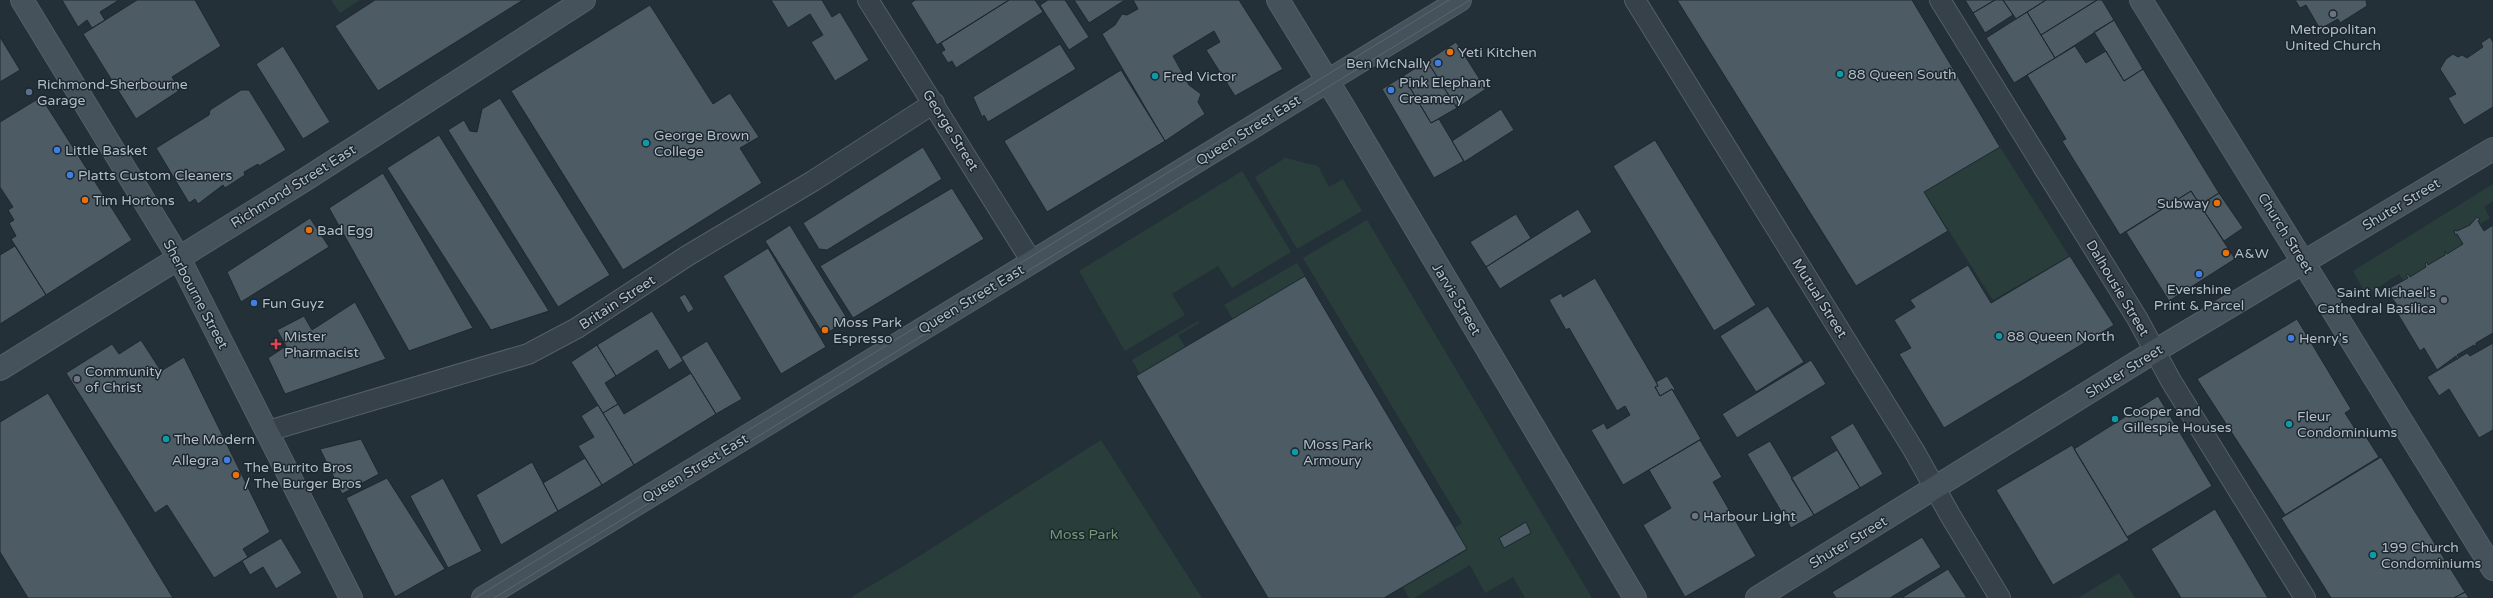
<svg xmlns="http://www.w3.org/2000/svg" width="2493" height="598" font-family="'Varela Round',sans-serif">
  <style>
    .green { fill: #293e3b; fill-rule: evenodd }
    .building { fill: #4c5b64; stroke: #1e2830 }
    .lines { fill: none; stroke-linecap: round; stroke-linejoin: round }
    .street-casing { stroke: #555f67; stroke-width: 22 }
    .secondary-casing { stroke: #555f67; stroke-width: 24 }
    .street { stroke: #374149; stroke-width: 20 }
    .secondary { stroke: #45525c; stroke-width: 22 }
    .tram { stroke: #596670; stroke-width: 1 }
    .worship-dot { fill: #6b7280; stroke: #1c262e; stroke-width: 1.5 }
    .food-dot { fill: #e8710a; stroke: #1c262e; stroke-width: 1.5 }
    .shop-dot { fill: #3f7fe0; stroke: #1c262e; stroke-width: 1.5 }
    .culture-dot { fill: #0f9aa8; stroke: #1c262e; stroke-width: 1.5 }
    .service-dot { fill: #5c6f8a; stroke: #1c262e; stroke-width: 1.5 }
    .health-dot { fill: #e0444e; stroke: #1c262e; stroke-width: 1.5 }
    .labels { text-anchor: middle; stroke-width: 3; stroke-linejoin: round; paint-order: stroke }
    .poi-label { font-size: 14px; fill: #b2bdc5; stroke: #1c262e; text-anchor: start }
    .street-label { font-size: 14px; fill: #b2bdc5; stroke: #1c262e }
    .park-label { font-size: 14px; fill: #729974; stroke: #1c262e }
  </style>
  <rect width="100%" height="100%" fill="#233038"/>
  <path class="green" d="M331,0H360L340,13Z
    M2000,147L2069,256L1993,300L1924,192Z
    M1285,158L1318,166L1329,187L1343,179L1362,211L1297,249L1255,177Z
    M1242,171L1291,252L1232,288L1218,266L1172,294L1185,315L1125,351L1079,271Z
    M2493,184V201L2484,207L2490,218L2480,224L2478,221L2480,219L2477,217L2470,225L2457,231L2454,230L2455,235L2457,234L2463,244L2447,254L2445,251V255L2428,265L2426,263V267L2410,277L2408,274V278L2404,281L2399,274L2366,295L2353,271Z
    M1367,220L1592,598H1525L1513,577L1485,593L1470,565L1414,598H1409L1403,587L1467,550L1455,528L1462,523L1303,258ZM1525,522L1531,533L1504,548L1499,538Z
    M1297,263L1305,276L1233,319L1224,305Z
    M1198,321L1199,323L1178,335L1185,347L1140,374L1132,360Z
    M1101,440L1202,598H850L907,564Z
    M2119,573L2135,598H2078Z"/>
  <path class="building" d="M62,0H119L100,12L105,20L92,28L87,20L78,27Z
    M137,0H195L221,46L172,77L180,90L136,119L83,34Z
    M375,0H523L378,91L335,26Z
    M771,0H822L832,17L840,12L869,60L835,81L811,42L823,35L810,14L788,28Z
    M915,0H1009L937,45L911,3Z
    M1009,0H1035L1043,12L956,68L952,61L948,63L941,52L945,50L941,43Z
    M1048,0H1065L1089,37L1069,50L1040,5Z
    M1074,0H1125L1089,23Z
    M1133,0H1239L1283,69L1235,96L1206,50L1220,42L1214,31L1173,56L1189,85L1201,94L1198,102L1205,114L1165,141L1102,34L1115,25L1122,14L1127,15L1138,9Z
    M1677,0H1912L2000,147L1924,192L1948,231L1856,286Z
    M1965,0H1995L1973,13Z
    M1995,0H2003L2013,15L1985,33L1973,13Z
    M2003,0H2046L2016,19Z
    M2046,0H2097L2041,35L2027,12Z
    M2097,0H2102L2114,20L2055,58L2041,35Z
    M2295,0H2366L2367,6L2340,23L2338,19L2320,29L2306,5L2300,8Z
    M650,5L713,104L730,93L759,137L740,148L762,183L623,270L511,91Z
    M2027,12L2055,58L2014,83L1986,38Z
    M2114,20L2143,69L2124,81L2094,32Z
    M0,37L20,70L0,82Z
    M2490,37L2493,42V107L2464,125L2448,98L2456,94L2440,69L2446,59L2453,54L2458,57L2462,55L2467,58L2483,47L2481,43Z
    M1456,42L1486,89L1457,108L1427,61Z
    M1060,44L1076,69L988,122L984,115L982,117L973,97Z
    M283,46L330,122L303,139L256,64Z
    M2075,46L2086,63L2106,51L2124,81L2143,69L2219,193L2200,205L2191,191L2120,235L2062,141L2066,139L2027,75Z
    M1427,61L1457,108L1431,123L1403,76Z
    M1121,70L1165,141L1047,212L1004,141Z
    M1403,76L1431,123L1439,119L1464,161L1434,178L1382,89Z
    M241,90H249L286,150L259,166L258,164L244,172L245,175L225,188L223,185L198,204L195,199L189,203L156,148L209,115L210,110Z
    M41,97L132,240L46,295L11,239L16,236L9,223L14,220L8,210L13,207L0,187V122Z
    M500,98L610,275L558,307L448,130L464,120L470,131L477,132L482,109Z
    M1501,109L1514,130L1464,162L1452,141Z
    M439,135L549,311L491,330L387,168Z
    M1655,140L1756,305L1714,331L1613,166Z
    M923,147L942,179L827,250L819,249L803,223Z
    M383,173L473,328L409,351L329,208Z
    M952,188L984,239L853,318L820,266Z
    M2191,191L2235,259L2169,301L2126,232Z
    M2219,193L2243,228L2224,241L2200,205Z
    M1578,209L1592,232L1500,289L1486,267Z
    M1516,214L1531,238L1486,267L1470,242Z
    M2477,217L2480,219L2478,221L2484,231L2493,225V333L2476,343V347L2474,345L2457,355L2459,358L2457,359L2456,356L2437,370L2424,348L2420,351L2396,311L2400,309L2386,290L2408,278L2406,275L2408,274L2410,277L2426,267L2425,264L2427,262L2428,265L2445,255V251L2447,254L2463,244L2457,234L2455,235L2454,230L2457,231L2470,225Z
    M310,218L329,247L241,302L227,272Z
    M790,225L848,320L824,335L765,241Z
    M15,246L46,295L0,324V255Z
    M768,248L826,347L781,374L723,276Z
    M2070,256L2114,325L1944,428L1899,354L1911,348L1894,320L1915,307L1910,300L1968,265L1991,303Z
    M1305,276L1467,549L1384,598H1268L1136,376Z
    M1595,278L1656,382L1658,386L1655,387L1660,396L1672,389L1701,439L1623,485L1591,430L1604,423L1607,429L1630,415L1625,406L1617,411L1569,328L1566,330L1549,300L1561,293L1563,297Z
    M685,294L694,309L688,313L679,297Z
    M355,302L386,359L285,394L268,358L286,346L277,330L304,316L312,330Z
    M1768,306L1804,362L1756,392L1720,336Z
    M652,311L683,361L669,370L657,350L616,376L597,345Z
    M2297,319L2351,409L2345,413L2361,438L2365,435L2379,457L2285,515L2197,379Z
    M141,340L161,371L184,357L270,532L243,549L248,557L214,578L167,505L155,513L66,373L112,344L119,354Z
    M707,341L742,399L716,414L681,357Z
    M2493,343V430L2479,438L2449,389L2439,396L2427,377L2467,353L2470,356Z
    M597,345L616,376L605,383L618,404L603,413L571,362Z
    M1811,360L1826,384L1737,438L1722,414Z
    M691,373L716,414L634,465L603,413L618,404L624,414Z
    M1667,376L1675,389L1673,391L1672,389L1660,396L1655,387L1658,386L1656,382Z
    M48,393L173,598H28L0,552V422Z
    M2158,396L2212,486L2127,537L2074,449Z
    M598,405L634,465L602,485L578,446L594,437L581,416Z
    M1853,423L1883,474L1860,488L1830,437Z
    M361,439L379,474L342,494L320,449Z
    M1700,440L1722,477L1713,482L1756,556L1685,597L1643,525L1671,508L1649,470Z
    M1770,441L1814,515L1791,528L1747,454Z
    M2072,445L2129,540L2053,585L1996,490Z
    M1837,450L1860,488L1814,515L1791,478Z
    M2381,457L2465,592L2454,598H2331L2281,518Z
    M585,458L602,485L558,511L543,483Z
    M532,462L558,511L501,545L476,495Z
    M387,478L445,569L395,597L346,498Z
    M443,478L482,551L448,568L410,496Z
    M2215,509L2268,598H2181L2151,549Z
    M1526,522L1531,533L1504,548L1499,538Z
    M1922,537L1941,567L1890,598H1836L1832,592Z
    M281,538L302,573L276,589L263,567L250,575L242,561Z
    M1948,569L1967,598H1904L1903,597Z
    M2465,592L2469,598H2454Z"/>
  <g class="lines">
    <g class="street-casing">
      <path id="street" d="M868,0L1032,262
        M1635,0L1913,449L1950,515L2000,598
        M1940,0L2137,318L2171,381L2305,598
        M268,431L528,354L577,328L687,256L813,181L934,103"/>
    </g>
    <g class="secondary-casing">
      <path id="secondary" d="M22,0L179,258L351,598
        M1278,0L1343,106L1635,598
        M2141,0L2493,569
        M0,369L306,179L584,0
        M483,598L1460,0
        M1757,598L2155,351L2493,149"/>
    </g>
    <use href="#street" class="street"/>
    <use href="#secondary" class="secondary"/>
    <path class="tram" d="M475,598L1449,0
      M494,598L1470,0"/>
  </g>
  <g class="worship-dot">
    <circle cx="2333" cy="14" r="4"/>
    <circle cx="2444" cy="300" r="4"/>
    <circle cx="77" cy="379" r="4"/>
    <circle cx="1695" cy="516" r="4"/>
  </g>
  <g class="food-dot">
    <circle cx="1450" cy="52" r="4"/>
    <circle cx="85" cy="200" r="4"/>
    <circle cx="2217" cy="203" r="4"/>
    <circle cx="309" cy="230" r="4"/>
    <circle cx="2226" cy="253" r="4"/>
    <circle cx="825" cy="330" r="4"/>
    <circle cx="236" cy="475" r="4"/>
  </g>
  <g class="shop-dot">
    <circle cx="1438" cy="63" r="4"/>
    <circle cx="1391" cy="90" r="4"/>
    <circle cx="57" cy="150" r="4"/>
    <circle cx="70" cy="175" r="4"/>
    <circle cx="2199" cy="274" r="4"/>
    <circle cx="254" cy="303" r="4"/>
    <circle cx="2291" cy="338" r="4"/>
    <circle cx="227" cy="460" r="4"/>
  </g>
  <g class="culture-dot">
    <circle cx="1840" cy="74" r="4"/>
    <circle cx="1155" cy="76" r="4"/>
    <circle cx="646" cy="143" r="4"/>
    <circle cx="1999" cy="336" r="4"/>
    <circle cx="2115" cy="419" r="4"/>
    <circle cx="2289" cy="424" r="4"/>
    <circle cx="166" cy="439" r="4"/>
    <circle cx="1295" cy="452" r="4"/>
    <circle cx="2373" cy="555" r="4"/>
  </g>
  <circle class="service-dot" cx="29" cy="92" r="4"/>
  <path class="health-dot" d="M274 338h4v4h4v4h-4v4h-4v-4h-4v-4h4z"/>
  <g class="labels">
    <g class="poi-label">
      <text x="2333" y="34" text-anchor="middle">Metropolitan<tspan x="2333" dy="16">United Church</tspan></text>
      <text x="1458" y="57">Yeti Kitchen</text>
      <text x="1430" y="68" text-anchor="end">Ben McNally</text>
      <text x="1848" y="79">88 Queen South</text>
      <text x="1163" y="81">Fred Victor</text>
      <text x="1399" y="87">Pink Elephant<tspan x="1399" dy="16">Creamery</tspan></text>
      <text x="37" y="89">Richmond-Sherbourne<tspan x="37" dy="16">Garage</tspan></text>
      <text x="654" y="140">George Brown<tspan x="654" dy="16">College</tspan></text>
      <text x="65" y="155">Little Basket</text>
      <text x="78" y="180">Platts Custom Cleaners</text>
      <text x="93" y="205">Tim Hortons</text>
      <text x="2209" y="208" text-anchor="end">Subway</text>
      <text x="317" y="235">Bad Egg</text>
      <text x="2234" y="258">A&amp;W</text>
      <text x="2199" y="294" text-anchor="middle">Evershine<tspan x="2199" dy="16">Print &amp; Parcel</tspan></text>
      <text x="2436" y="297" text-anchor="end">Saint Michael's<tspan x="2436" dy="16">Cathedral Basilica</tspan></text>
      <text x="262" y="308">Fun Guyz</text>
      <text x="833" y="327">Moss Park<tspan x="833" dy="16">Espresso</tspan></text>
      <text x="284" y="341">Mister<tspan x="284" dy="16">Pharmacist</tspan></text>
      <text x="2007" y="341">88 Queen North</text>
      <text x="2299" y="343">Henry's</text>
      <text x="85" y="376">Community<tspan x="85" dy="16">of Christ</tspan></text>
      <text x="2123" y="416">Cooper and<tspan x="2123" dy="16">Gillespie Houses</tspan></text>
      <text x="2297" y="421">Fleur<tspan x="2297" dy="16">Condominiums</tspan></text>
      <text x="174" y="444">The Modern</text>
      <text x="1303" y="449">Moss Park<tspan x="1303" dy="16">Armoury</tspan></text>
      <text x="219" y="465" text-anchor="end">Allegra</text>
      <text x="244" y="472">The Burrito Bros<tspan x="244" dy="16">/ The Burger Bros</tspan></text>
      <text x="1703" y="521">Harbour Light</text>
      <text x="2381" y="552">199 Church<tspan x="2381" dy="16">Condominiums</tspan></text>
    </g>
    <g class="street-label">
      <text transform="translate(951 130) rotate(58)" y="5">George Street</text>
      <text transform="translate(1248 130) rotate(-32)" y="5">Queen Street East</text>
      <text transform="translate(293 186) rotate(-32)" y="5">Richmond Street East</text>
      <text transform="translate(2401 204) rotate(-31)" y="5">Shuter Street</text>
      <text transform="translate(2286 233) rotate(58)" y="5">Church Street</text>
      <text transform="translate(2118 288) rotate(59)" y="5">Dalhousie Street</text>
      <text transform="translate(196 294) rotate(62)" y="5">Sherbourne Street</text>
      <text transform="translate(1820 298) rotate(58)" y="5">Mutual Street</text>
      <text transform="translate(971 299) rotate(-31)" y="5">Queen Street East</text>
      <text transform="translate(1457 299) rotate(59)" y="5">Jarvis Street</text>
      <text transform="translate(617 302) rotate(-33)" y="5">Britain Street</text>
      <text transform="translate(2124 371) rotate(-32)" y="5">Shuter Street</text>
      <text transform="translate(695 468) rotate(-31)" y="5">Queen Street East</text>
      <text transform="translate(1848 542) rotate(-31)" y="5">Shuter Street</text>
    </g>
    <g class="park-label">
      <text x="1084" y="539">Moss Park</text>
    </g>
  </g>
</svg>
